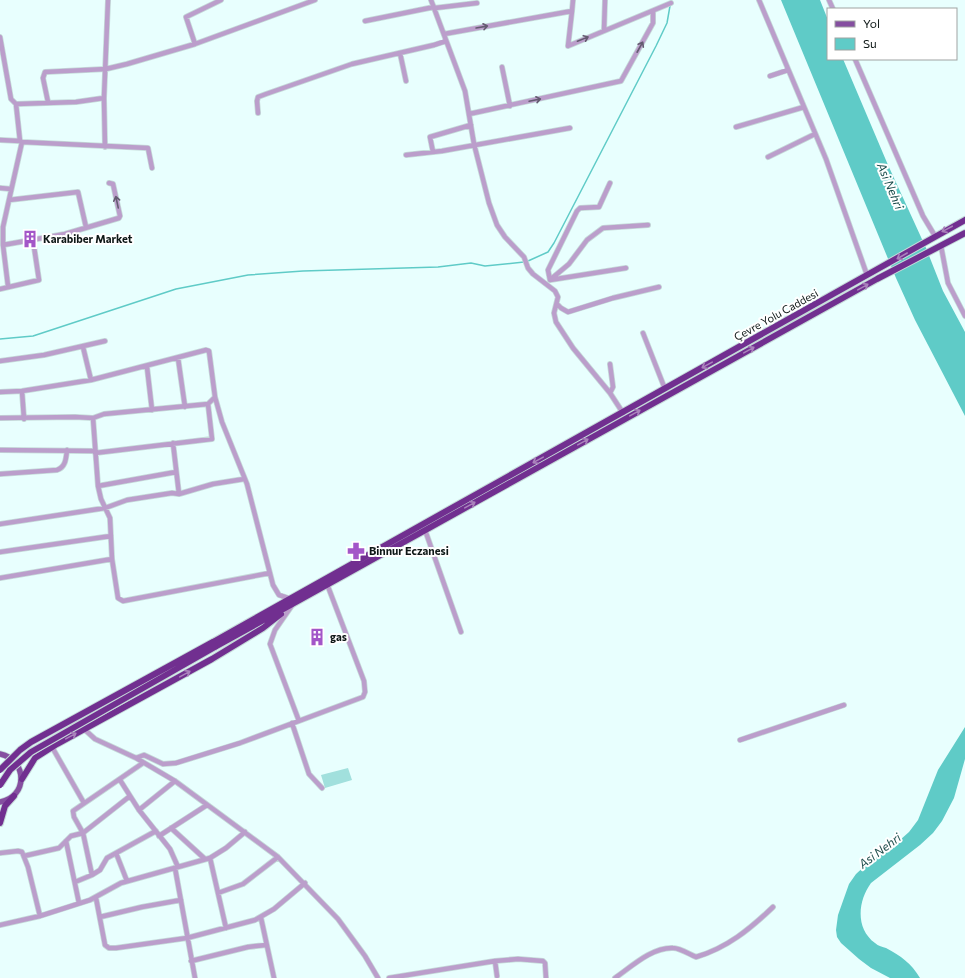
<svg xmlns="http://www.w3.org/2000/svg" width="965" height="978" font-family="Commissioner,sans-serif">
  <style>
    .pitch { fill: #a1e0dd }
    .water { fill: #5fcbc7 }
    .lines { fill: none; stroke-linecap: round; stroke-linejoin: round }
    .stream { stroke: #5fcbc7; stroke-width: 1.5 }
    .minor-casing { stroke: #c5dad9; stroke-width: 6 }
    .major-casing { stroke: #c5dad9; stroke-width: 7 }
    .highway-casing { stroke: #c5dad9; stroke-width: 8 }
    .minor { stroke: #bb9ecb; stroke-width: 4.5 }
    .major { stroke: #854fa0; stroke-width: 5.5 }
    .highway { stroke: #712f90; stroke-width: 6 }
    .highway-bridge-casing { stroke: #c5dad9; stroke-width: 8; stroke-linecap: butt }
    .highway-bridge { stroke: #712f90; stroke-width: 6 }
    .oneway { stroke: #645b71 }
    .oneway2 { stroke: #aa82bc }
    .labels { text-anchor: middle; stroke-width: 4; stroke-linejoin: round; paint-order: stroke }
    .poi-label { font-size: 11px; font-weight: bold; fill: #0e1817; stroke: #fff; text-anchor: start }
    .street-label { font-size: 11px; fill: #0e1817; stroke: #fff }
    .water-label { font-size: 12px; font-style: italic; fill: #1b4b4a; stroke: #fff }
  </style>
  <rect width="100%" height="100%" fill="#e8fffe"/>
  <path class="pitch" d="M348,768L352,780L325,788L321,775Z"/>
  <path class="water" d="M781,0H820L828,20V59H843L888,165L926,248L943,291L965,332V416L915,320L896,278Z
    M965,727V759L954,798L942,821L933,833L920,845L871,883C858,901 855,928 875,943C878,946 883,947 886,948C901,956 911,963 920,978H890L871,968L859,959L841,943L837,937L836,930L838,915L849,884L856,874L868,863L900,840L909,832L918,820L938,770Z"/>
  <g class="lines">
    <path class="stream" d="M528,261L548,252L554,243L656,46L667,23L671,0
      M0,339L33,336L176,289L248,275L303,271L438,267L471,263L485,266L524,262"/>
    <g class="minor-casing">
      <path id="minor" d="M431,0L465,91L474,144L489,203L497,225L505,237L524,257L528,268L533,274L555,291L558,297L554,313L556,322L573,348L610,393L623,413
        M759,0L826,159L867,275
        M829,0L833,9
        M435,8L477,3
        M572,11L573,0
        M365,21L434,7
        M604,31L605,0
        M444,34L572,11L568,46L671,3
        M0,37L11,99L16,104L76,102L104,98L105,147
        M195,44L186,17L221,0
        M400,53L406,81
        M855,59L923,216L935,236
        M502,67L510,106
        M770,76L788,70
        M104,98L108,0
        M48,102L43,78L45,72L106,69L127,64L195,44L315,0
        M16,104L20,141L22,142
        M258,113L257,101L258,97L266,94L352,64L434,45L446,41
        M469,114L621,81L653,23V11
        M736,127L804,107
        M0,140L20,141
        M433,152L430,137L471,125
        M406,155L442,151L570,128
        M768,157L815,134
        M610,183L599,207L580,208L577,211L548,270L550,280L626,268
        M0,188L11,189
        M9,200L22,142L148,148L152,168
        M86,227L78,192L9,200L3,227V245L65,234L119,218L120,216L113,184L109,183
        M3,245L8,286
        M941,246L948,283L965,316
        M551,279L569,264L587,240L603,228L648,225
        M0,289L39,280L33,240
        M557,304L561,308L568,312L613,298L659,287
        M643,333L665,389
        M83,347L91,380
        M178,358L185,407
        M0,361L44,355L105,341
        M147,367L152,410
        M22,391L24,419
        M0,392L22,391L91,380L206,350L209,351L215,397L208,404L104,414L93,418L75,417L0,418
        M610,393L613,387L610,364
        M215,397L222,422L247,484L273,585L279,595L291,599
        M0,450L95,451
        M95,453L212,439L208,404
        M0,474L57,470C66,467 66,458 67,450
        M98,486L176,472
        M179,494L213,484L244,479
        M0,524L105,508L127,500L172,493L179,494L173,443
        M425,530L461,632
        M0,552L111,536
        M112,559L118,598L123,601L270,573
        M0,578L112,559L110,518L101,499L98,486L93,418
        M293,604L275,630L270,644L299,721
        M292,723L309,774L322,788
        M84,729L95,739L136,758L175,781L278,857L338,919L365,956L378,978
        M740,740L844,705
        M52,747L84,803
        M136,758L144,755L163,764L176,763L240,743L363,697L365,692L364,681L327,584
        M120,780L139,810L170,849L178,867
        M139,810L175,781
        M171,828L205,859
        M159,836L207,805
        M66,841L79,903
        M0,853L18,851L22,852L28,867L40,916
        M116,853L127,881
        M24,856L59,848L71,836L83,833L130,796
        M210,858L226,928
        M175,868L195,978
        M92,875L83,833L74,817L73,811L143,763
        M75,882L92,875L100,870L107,858L156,831
        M218,893L243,884L278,857
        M96,898L105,945L109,948H116L187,938L255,920L274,909L305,883
        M100,917L142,907L181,900
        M261,918L274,978
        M0,925L40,916L90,900L121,883L210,858L226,848L245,832
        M191,961L248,947L266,945
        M495,961L497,976
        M389,978L495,961L518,959L543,961L545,963L546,978
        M615,978C631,967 652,947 673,948C680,948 689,954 696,957C727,948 750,929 773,907"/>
    </g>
    <g class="major-casing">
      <path id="major" d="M0,754C28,760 28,797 0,802"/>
    </g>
    <g class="highway-casing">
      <path id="highway" d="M213,642L965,220
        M215,647L877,279L965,233
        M22,779L35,758L57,744L212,659L263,628L281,614
        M0,823L5,806L14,796"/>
    </g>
    <use href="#minor" class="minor"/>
    <use href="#major" class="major"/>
    <use href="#highway" class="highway"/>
    <g class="highway-bridge-casing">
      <path id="highway-bridge" d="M0,770L20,750L31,742L213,642
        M0,785L10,770L31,752L215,647"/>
    </g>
    <use href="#highway-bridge" class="highway-bridge"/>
  </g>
  <defs><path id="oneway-shaft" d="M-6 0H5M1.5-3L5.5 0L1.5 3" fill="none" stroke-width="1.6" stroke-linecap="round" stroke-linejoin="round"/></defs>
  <g class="oneway">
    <use href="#oneway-shaft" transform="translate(482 27) rotate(-10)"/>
    <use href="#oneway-shaft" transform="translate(583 39) rotate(-22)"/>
    <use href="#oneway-shaft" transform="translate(640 47) rotate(-61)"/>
    <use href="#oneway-shaft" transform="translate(535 100) rotate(-12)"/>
    <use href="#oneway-shaft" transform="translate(117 202) rotate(-102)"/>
  </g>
  <g class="oneway2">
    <use href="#oneway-shaft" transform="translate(947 229) rotate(152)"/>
    <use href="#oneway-shaft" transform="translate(902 256) rotate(150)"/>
    <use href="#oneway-shaft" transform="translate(863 287) rotate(-29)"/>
    <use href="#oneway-shaft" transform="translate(749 350) rotate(-29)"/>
    <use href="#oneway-shaft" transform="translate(707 365) rotate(151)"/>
    <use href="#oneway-shaft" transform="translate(635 413) rotate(-29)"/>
    <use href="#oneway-shaft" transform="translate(583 442) rotate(-29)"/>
    <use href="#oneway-shaft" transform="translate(538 460) rotate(151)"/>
    <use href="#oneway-shaft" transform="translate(470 505) rotate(-29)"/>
    <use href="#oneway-shaft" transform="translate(185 674) rotate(-29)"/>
    <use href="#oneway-shaft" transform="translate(71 736) rotate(-29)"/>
  </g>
  <defs>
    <g id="building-bare" transform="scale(1.38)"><path d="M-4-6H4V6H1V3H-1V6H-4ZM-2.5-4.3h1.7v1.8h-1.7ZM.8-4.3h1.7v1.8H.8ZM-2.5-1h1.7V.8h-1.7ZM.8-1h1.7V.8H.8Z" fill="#a356c8" stroke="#fff" stroke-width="2.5" paint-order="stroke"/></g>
    <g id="pharmacy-bare" transform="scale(1.38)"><path d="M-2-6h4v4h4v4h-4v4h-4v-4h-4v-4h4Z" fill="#a356c8" stroke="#fff" stroke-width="2.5" paint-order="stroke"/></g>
  </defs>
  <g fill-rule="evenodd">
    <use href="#building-bare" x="30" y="239"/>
    <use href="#pharmacy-bare" x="356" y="551"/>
    <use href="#building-bare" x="317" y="637"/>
  </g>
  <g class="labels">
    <g class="poi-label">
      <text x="43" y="243">Karabiber Market</text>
      <text x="369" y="555">Binnur Eczanesi</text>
      <text x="330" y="641">gas</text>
    </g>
    <g class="street-label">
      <text transform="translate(776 315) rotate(-29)" y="4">Çevre Yolu Caddesi</text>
    </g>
    <g class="water-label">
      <text transform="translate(890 186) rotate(67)" y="4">Asi Nehri</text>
      <text transform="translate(880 851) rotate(-37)" y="4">Asi Nehri</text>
    </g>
  </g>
  <rect x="827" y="8" width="130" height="52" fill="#ffffff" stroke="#9fa3a2"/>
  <rect x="835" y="21" width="20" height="6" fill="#854fa0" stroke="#9fa3a2"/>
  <text x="863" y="28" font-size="12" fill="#0e1817">Yol</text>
  <rect x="835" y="38" width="20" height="12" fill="#5fcbc7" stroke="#9fa3a2"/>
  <text x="863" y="48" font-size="12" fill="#0e1817">Su</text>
</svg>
